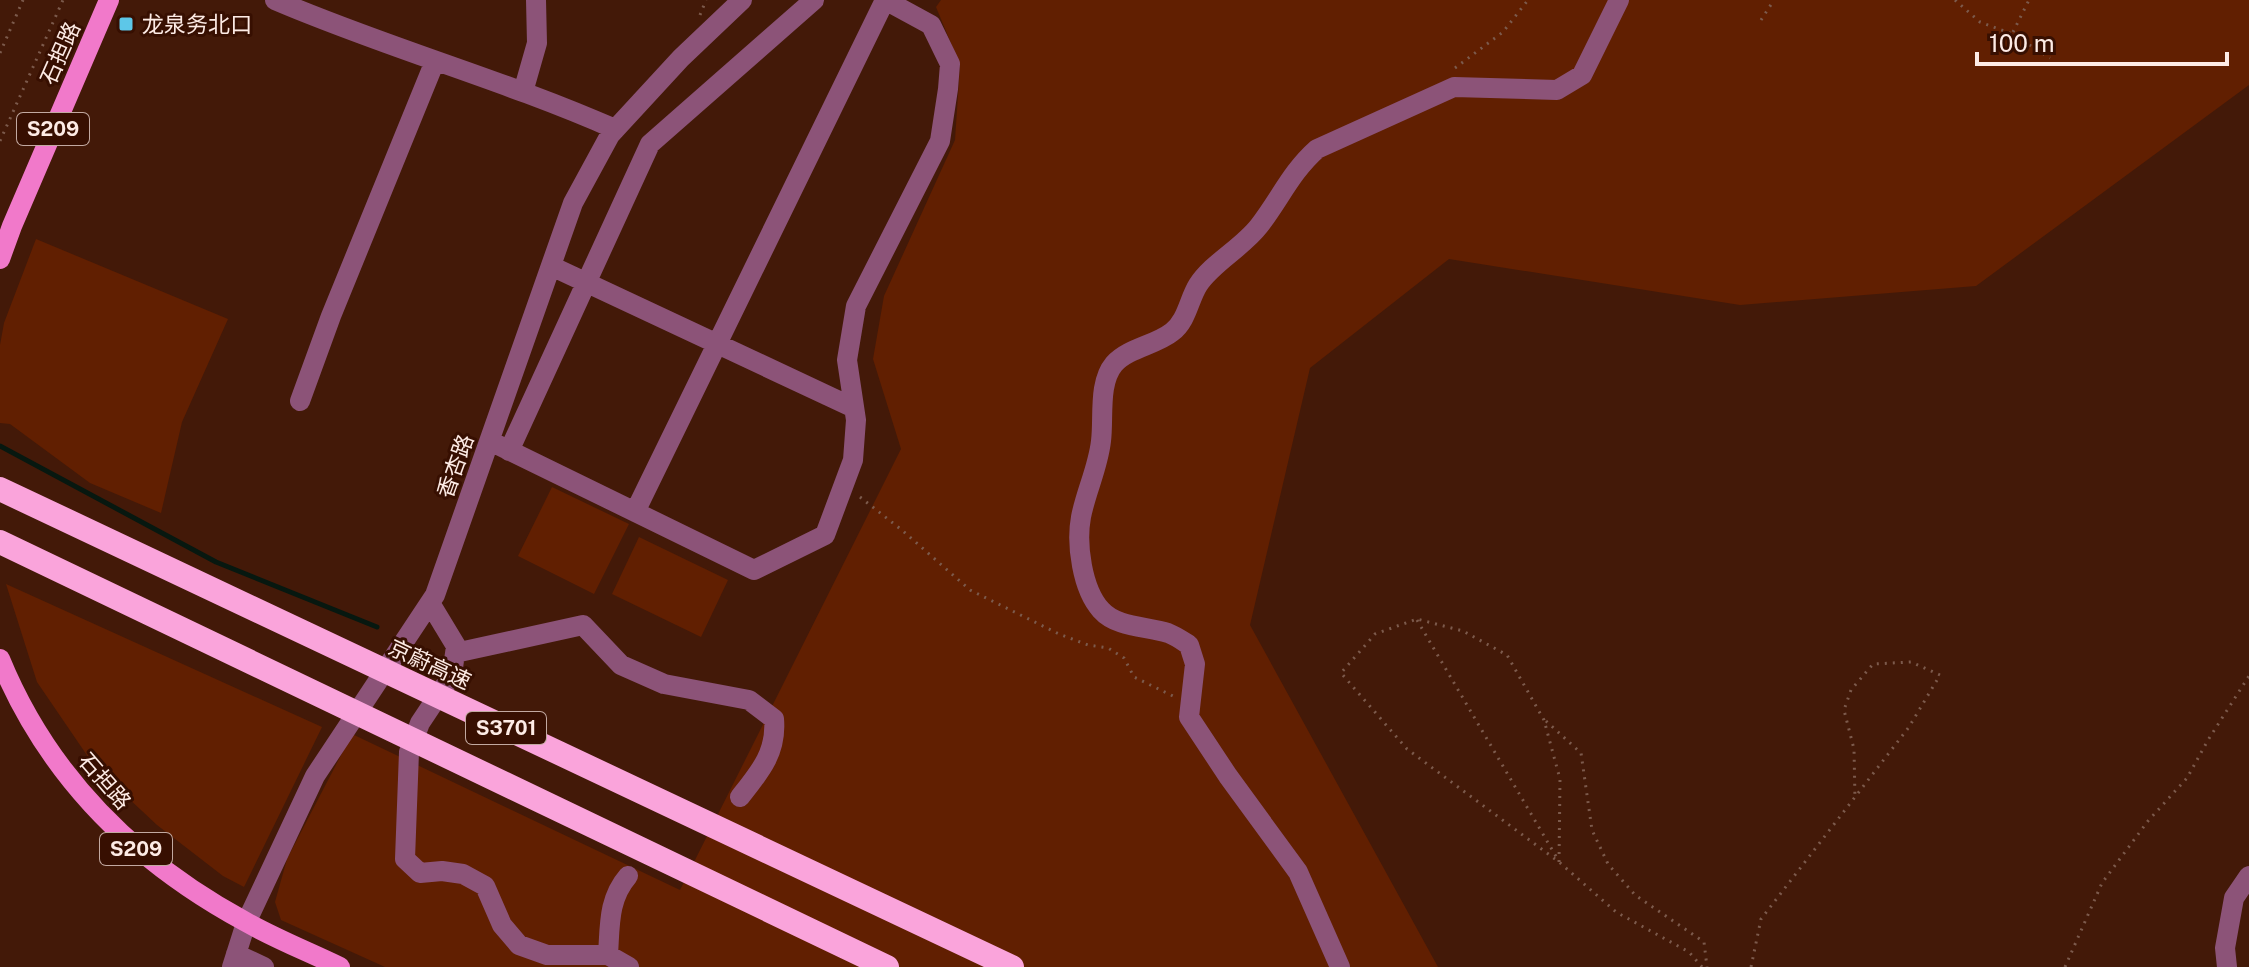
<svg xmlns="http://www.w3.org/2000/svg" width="2249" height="967" font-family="'Public Sans','Noto Sans SC',sans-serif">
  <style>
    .green { fill: #611f01 }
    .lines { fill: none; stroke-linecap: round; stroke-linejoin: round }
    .stream { stroke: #071810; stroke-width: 5 }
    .path { stroke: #7c5a4c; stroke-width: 3; stroke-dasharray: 2 6; stroke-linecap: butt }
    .minor { stroke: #8c5378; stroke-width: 20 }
    .major { stroke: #f179ca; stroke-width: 20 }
    .highway-bridge { stroke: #faa4db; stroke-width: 24 }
    .poi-dot { fill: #5dc7e8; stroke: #370f01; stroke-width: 3 }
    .labels { text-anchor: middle; stroke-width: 6; stroke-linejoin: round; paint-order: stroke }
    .shield { fill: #370f01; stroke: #c2a9a1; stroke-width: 2 }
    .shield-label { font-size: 20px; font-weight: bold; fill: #fdebe5 }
    .poi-label { font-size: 22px; fill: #fdebe5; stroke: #370f01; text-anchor: start }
    .street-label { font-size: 22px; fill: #fdebe5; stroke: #370f01 }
  </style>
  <rect width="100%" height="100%" fill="#431908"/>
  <path class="green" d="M941,0H2249V85L1976,286L1740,305L1449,259L1310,368L1250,625L1438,967H385L281,920L275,902L287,859L352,734L680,890L901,449L873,359L884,296L955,140L960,65L936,7Z
    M36,239L228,319L182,422L161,513L90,483L10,424L0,423V345L4,323Z
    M552,487L629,524L594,594L518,556Z
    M639,537L728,580L701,637L612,594Z
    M6,584L322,727L244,887L223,876L157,825L95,767L37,682Z"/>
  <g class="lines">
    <path class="stream" d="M0,446L216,562L377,627"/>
    <path class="path" d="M1955,0L1980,22L2012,34L2050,58
      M700,15L706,0
      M1761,20L1774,0
      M2013,32L2029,0
      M0,53L23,0
      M1455,68L1503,32L1528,0
      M0,141L63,0
      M860,497L903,531L970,590L1059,634L1088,645L1108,648L1124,658L1134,677L1175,697
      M1417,620L1557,858
      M1546,721L1581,753L1592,830L1608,864L1635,895L1704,942L1707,967
      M1559,862L1560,779L1544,720L1507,655L1463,631L1417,619L1375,634L1341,673L1407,749L1559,862L1616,912L1689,952L1702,967
      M1751,967L1761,919L1909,727L1940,675L1911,662L1873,664L1851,690L1844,710L1854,749L1855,799
      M2065,967L2102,883L2148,821L2187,778L2208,740L2249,676"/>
    <path class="minor" d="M275,0C387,48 504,80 615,129
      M523,92L537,43L536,0
      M551,266L854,408
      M300,401L331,316L435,61
      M490,441L754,570L825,535L853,460L856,420L847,360L856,306L940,141L948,89L950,64L931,25L885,0
      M509,451L650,144L814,0
      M635,512L885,0
      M430,603L456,646L452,675L420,723L409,752L405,859L420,873L442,871L463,874L485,886L502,925L519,945L547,955H608L629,967
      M455,653L583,625L621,665L664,684L749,700L774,719C777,752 760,772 740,797
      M236,954L264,967
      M608,955C610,926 608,899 628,876
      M232,967L246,923L315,776L435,595L573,203L610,135L681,58L742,0
      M1340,967L1298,872L1228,776L1189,717L1195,664L1189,645C1183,641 1176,636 1168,633C1147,626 1117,628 1101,610C1082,589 1076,544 1081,517C1086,491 1098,468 1101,441C1104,418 1098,383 1114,364C1128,348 1156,345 1172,332C1187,321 1189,299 1198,285C1212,263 1242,248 1259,226C1280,199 1291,172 1317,149L1454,87L1557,90L1582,75L1619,0
      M2227,967L2225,948L2234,898L2249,876"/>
    <path class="major" d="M0,259L12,226L109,0
      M0,659C48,776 135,862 246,922C276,939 309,952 340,967"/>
    <path class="highway-bridge" d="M0,489L1012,967
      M0,542L887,967"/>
  </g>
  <rect class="poi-dot" x="118" y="16" width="16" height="16" rx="4"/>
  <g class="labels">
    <g class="shield">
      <rect x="17" y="113" width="72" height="32" rx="6"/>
      <rect x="466" y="712" width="80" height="32" rx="6"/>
      <rect x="100" y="833" width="72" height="32" rx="6"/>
    </g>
    <g class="shield-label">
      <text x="53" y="136">S209</text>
      <text x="506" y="735">S3701</text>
      <text x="136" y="856">S209</text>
    </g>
    <g class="poi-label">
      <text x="142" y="32">龙泉务北口</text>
    </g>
    <g class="street-label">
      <text transform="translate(60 53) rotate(-66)" y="8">石担路</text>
      <text transform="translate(455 466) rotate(-70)" y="8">香杏路</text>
      <text transform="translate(430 664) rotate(25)" y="8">京蔚高速</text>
      <text transform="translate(105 781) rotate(49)" y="8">石担路</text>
    </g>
  </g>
  <path d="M1977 52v12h250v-12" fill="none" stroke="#fdebe5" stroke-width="4"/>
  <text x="1989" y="52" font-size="24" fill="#fdebe5" stroke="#370f01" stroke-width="6" paint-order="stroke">100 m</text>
</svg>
